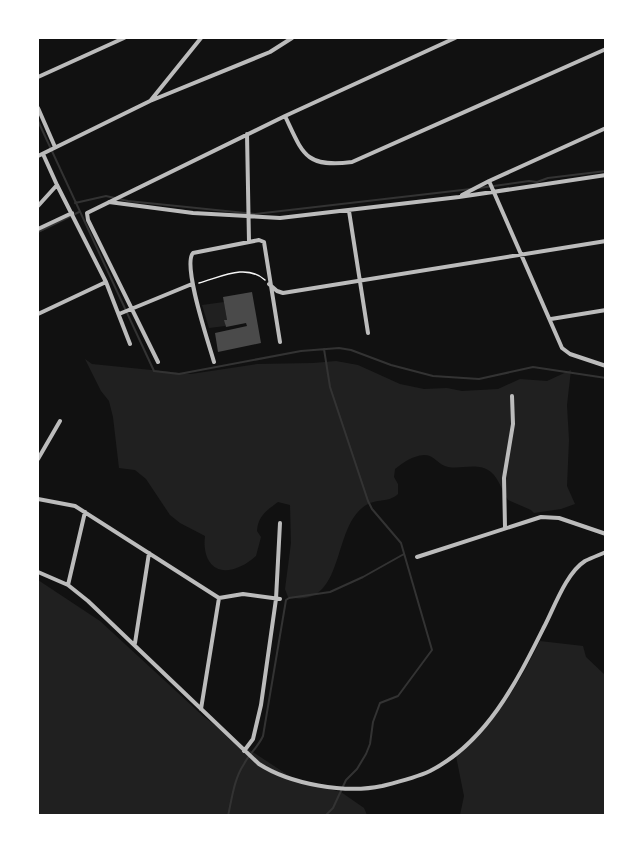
<svg xmlns="http://www.w3.org/2000/svg" width="643" height="853" font-family="Barlow,sans-serif">
  <style>
    .green { fill: #202020 }
    .lines { fill: none; stroke-linecap: round; stroke-linejoin: round }
    .stream { stroke: #333; stroke-width: 2 }
    .building { fill: #4a4a4a }
    .path { stroke: #f5f5f5; stroke-width: 1.5 }
    .minor { stroke: #bcbcbc; stroke-width: 4 }
  </style>
  <rect width="100%" height="100%" fill="#111"/>
  <path class="green" d="M224,302L227,320L225,321V326L209,328L202,305Z
    M85,359L92,364L191,374L257,364L313,363L336,361L358,365L400,384L424,389L447,388L462,391L498,389L520,379L547,381L571,370L567,405L569,440L567,486L575,504L561,509L534,513L531,510L508,500C502,491 499,479 491,472C477,461 458,471 445,466C437,463 434,455 424,455C412,456 404,462 395,469L394,477L398,484V494C387,505 372,495 357,513C333,541 341,609 288,597L285,589L291,543L290,505L278,502C266,511 258,516 257,531L261,537L256,556C251,560 245,565 239,567C214,578 202,559 205,536L180,523L170,515L146,479L135,470L119,468L113,417L109,401L101,391Z
    M38,580L100,621L203,716L239,743L297,781L341,792L364,808L367,815H38Z
    M540,641L583,646L586,657L605,675V815H460L464,796L456,756C496,722 517,687 540,641Z"/>
  <g class="lines">
    <path class="stream" d="M38,121L154,371L179,374L301,351L339,348L351,350L391,365L433,376L479,379L533,367L606,378
      M479,188L529,181L537,182L548,178L606,171
      M75,203L106,196L128,201L255,214L471,189
      M38,232L79,212
      M324,349L330,387L368,501L372,509L401,543L432,650L398,696L380,703L373,722L370,744L366,754L357,769L346,780L333,808L325,816
      M228,816C232,798 234,779 244,764C250,753 258,747 263,736L286,600L289,598L330,592L363,577L404,554"/>
  </g>
  <path class="building" d="M252,292L261,343L218,352L215,333L247,326L246,323L226,327L224,320H227L223,297Z"/>
  <g class="lines">
    <path class="path" d="M199,283C221,277 246,263 265,280"/>
    <path class="minor" d="M38,77L124,38
      M151,100L201,38
      M38,108L55,147
      M285,116C303,154 305,168 352,162L606,49
      M247,134L249,242
      M43,154L57,185L106,282L130,344
      M38,156L150,101L270,52L292,38
      M489,181L562,348L570,354L606,366
      M462,195L489,181L606,128
      M109,202L193,213L280,218L459,197L606,175
      M38,206L57,185
      M349,211L368,333
      M38,229L72,213
      M269,284L277,291L283,293L606,241
      M38,314L106,282
      M119,314L192,284
      M551,319L606,310
      M158,362L88,220L87,213L285,116L455,38
      M214,362C209,344 182,265 193,253L259,240L264,242L280,342
      M38,459L60,421
      M38,499L75,506L219,598
      M505,527L504,478L513,424L512,396
      M417,557L541,517L559,518L606,534
      M38,572L68,585L88,601L259,764C290,784 345,794 382,786C398,782 415,778 430,771C487,742 517,681 544,627C554,608 566,573 585,561C591,558 599,555 606,552
      M68,585L85,512
      M219,598L243,594L280,599
      M135,643L149,553
      M201,709L219,598
      M244,751L253,739L261,705L276,599L280,523"/>
  </g>
  <rect width="643" height="853" fill="none" stroke="#ffffff" stroke-width="78"/>
</svg>
